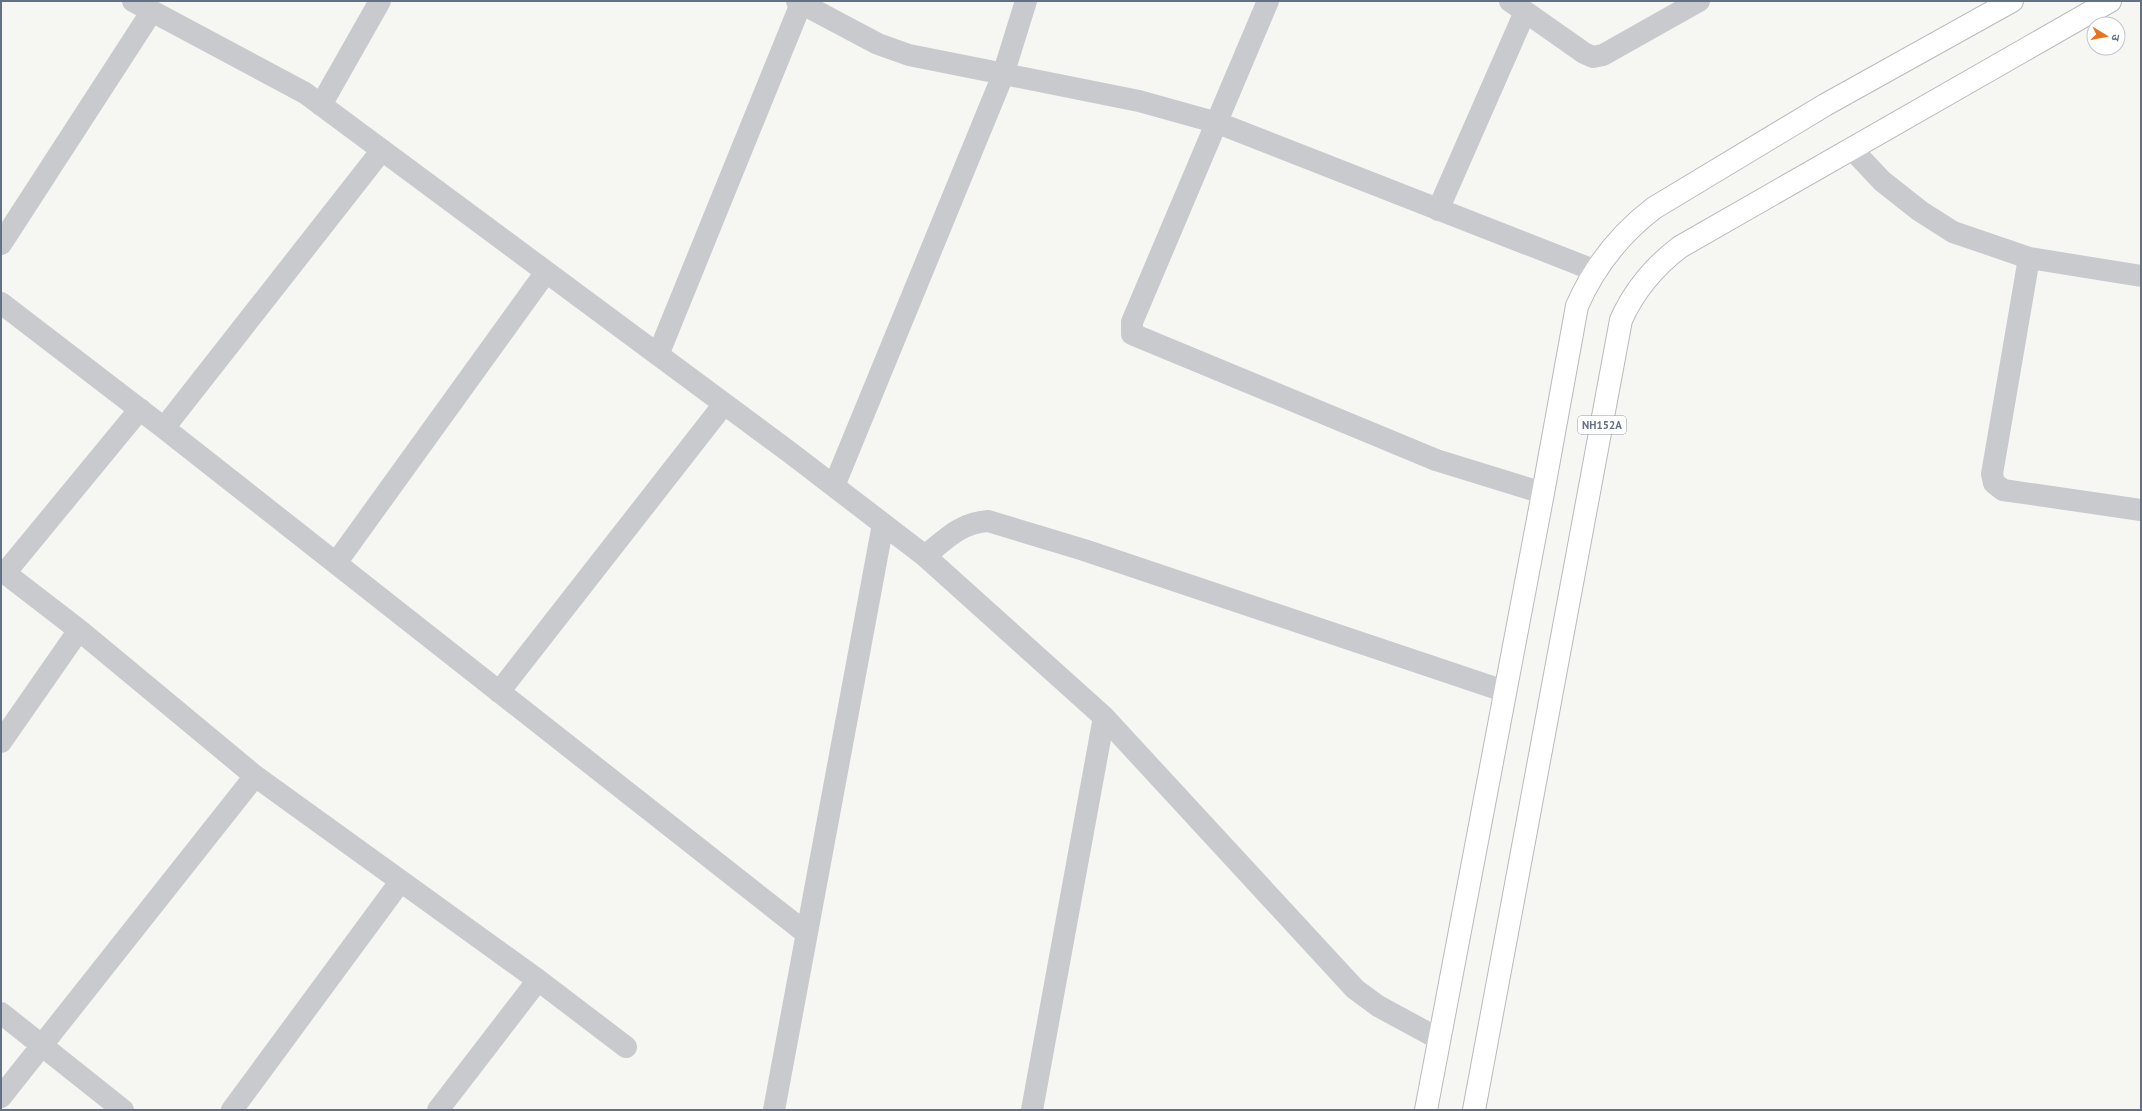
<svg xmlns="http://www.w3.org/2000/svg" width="2142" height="1111" font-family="'PT Sans','Noto Sans Devanagari',sans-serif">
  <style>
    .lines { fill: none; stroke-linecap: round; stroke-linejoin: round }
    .trunk-casing { stroke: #b8babe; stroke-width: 24 }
    .minor { stroke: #c8cace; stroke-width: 22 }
    .trunk { stroke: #fff; stroke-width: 22 }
    .labels { text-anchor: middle; stroke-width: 4; stroke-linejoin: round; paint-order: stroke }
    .shield { fill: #fff; stroke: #929baa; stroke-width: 1 }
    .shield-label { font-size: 11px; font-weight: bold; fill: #647085 }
  </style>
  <rect width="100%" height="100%" fill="#f6f6f3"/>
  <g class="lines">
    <g class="trunk-casing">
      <path id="trunk" d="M1426,1110L1543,493L1577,306C1594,267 1620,234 1654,208L1825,105L2012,1
        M1474,1110L1621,320C1634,291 1655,266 1680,247L2110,1"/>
    </g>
    <path class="minor" d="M133,1L305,93L792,454L925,556L1104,717L1355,989L1378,1006L1439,1039
      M797,1L878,44L909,55L1139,101L1218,123L1596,271
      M1268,1L1132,322V334L1436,460L1543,493
      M1510,1L1584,53L1593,57L1603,55L1699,1
      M321,105L380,1
      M1851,148L1882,181L1920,211L1953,232L2029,258L2141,276
      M1438,210L1525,12
      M1,244L152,11
      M2029,258L1992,474L1994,483L2003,490L2141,510
      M1,303L164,428L806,933
      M658,355L802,1
      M164,428L382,150
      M834,486L1003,75L1026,1
      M925,556C946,539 960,523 988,521L1084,550L1504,691
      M336,563L546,272
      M1,570L79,630L255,776L538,980L626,1047
      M5,573L140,409
      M499,692L724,404
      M1,742L79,630
      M1,1013L123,1110
      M1,1097L255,776
      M232,1110L400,882
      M438,1110L538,980
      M774,1110L883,524
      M1032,1110L1104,717"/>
    <use href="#trunk" class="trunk"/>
  </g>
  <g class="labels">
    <rect class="shield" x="1578" y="416" width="48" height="18" rx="3"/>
    <g class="shield-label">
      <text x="1602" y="429">NH152A</text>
    </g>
  </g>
  <rect width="2142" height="1111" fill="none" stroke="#647085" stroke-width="4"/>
  <g transform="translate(2106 36) rotate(100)"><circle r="19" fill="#ffffff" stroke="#c1c6ce"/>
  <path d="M0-3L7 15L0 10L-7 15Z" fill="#ea731e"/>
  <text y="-6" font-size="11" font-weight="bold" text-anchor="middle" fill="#647085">उ</text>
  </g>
</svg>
